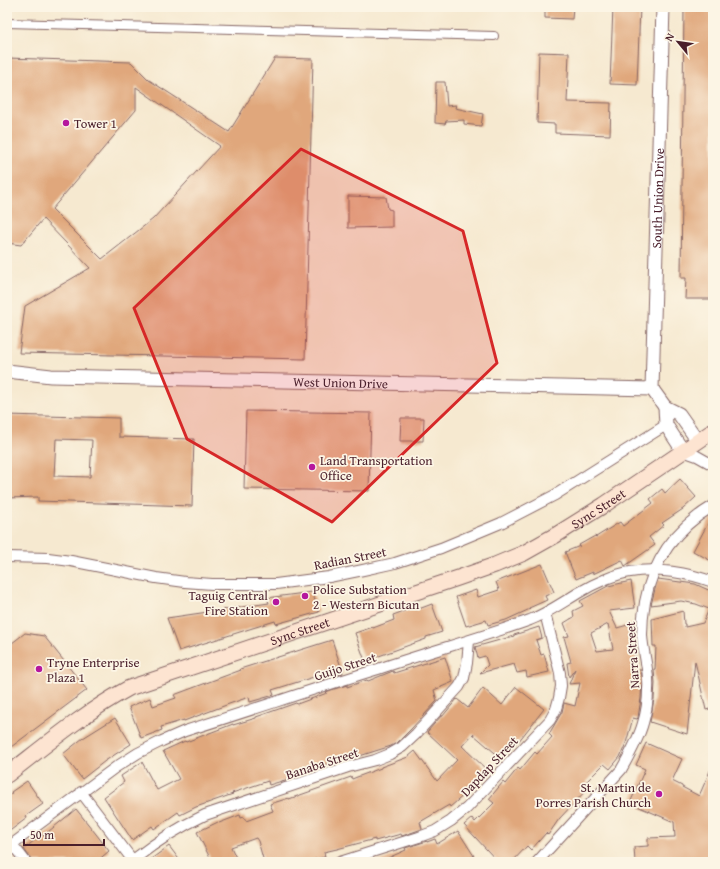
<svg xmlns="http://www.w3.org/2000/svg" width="720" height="869" font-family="'Gentium Book Plus',serif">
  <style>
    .building { fill: #e0a77c; fill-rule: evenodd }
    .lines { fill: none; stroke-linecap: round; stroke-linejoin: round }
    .pedestrian-casing { stroke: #866665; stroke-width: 10 }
    .minor-casing { stroke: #866665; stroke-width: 12 }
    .tertiary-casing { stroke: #866665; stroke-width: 15 }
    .secondary-casing { stroke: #866665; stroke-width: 17 }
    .pedestrian { stroke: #fff; stroke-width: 8 }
    .minor { stroke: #fff; stroke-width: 10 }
    .tertiary { stroke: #fff; stroke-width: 13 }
    .secondary { stroke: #fde4d1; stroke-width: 15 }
    .marked { fill: #d62828; fill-opacity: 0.2; stroke: #d62828; stroke-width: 3; stroke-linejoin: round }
    .poi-dot { fill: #b5179e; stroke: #fcf5e5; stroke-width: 1.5 }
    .labels { text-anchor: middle; stroke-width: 3.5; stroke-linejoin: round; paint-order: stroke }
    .poi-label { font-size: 13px; fill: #4a1f2b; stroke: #fcf5e5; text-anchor: start }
    .street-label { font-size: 13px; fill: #4a1f2b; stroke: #fcf5e5 }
  </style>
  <rect width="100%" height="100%" fill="#fcf5e5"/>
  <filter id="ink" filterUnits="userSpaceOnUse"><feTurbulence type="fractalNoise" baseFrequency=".025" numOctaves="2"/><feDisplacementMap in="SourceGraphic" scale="8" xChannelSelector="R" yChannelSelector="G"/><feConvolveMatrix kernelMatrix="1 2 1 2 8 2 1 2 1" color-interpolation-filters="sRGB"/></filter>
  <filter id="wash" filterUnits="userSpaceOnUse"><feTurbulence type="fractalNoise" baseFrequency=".012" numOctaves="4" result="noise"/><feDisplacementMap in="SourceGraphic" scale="16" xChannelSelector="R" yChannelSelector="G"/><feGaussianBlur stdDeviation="0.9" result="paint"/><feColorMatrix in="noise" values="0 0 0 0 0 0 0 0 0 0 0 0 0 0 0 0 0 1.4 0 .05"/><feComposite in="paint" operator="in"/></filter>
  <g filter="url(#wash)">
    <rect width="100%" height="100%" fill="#f6e9d0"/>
    <g id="blocks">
      <path class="building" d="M545,7H573L572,19L545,18Z
        M613,7H640L637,85L610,84Z
        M684,7H713V299H685L686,278H681Z
        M539,52L569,53L567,102L611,103L610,135L555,133V124L537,123Z
        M7,58L131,62L149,80L229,132L275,58L313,59L305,359L19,353L25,306L90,268L43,219L21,245L7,243ZM136,87L220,146L153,219L102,259L52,209L136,110Z
        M436,82H445L447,106L456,105L455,108L483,114L481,126L464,124V120L446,121L445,124L435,123Z
        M348,196L386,197L388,209L392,210V227L348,228Z
        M246,411L371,413L369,491L244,489Z
        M7,415L119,418V437L194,439L192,506L38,501V497L7,498ZM56,439L92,440L90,477L54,476Z
        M401,418H424L423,441H400Z
        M680,479L696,497L683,509L662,523L664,525L649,537L655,545L625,566L622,560L593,574V572L576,579L565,552L580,546L579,545L595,536L596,537L620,522L623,526L653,503L650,499L662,489L665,493Z
        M713,514V562L693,551Z
        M542,564L554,592L545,596L547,600L529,608L530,609L506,620L488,625L486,620L466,626L456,597L476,590L478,597L499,590L496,582Z
        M658,579L695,584L713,592V708L706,710L695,661L687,734L650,722L654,699L655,683L654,669H655L656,646H653L652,619L683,611L684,624H685V627L703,623L709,609L696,604L681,601L651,605L655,589Z
        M631,581L635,608L609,611L617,628L631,624L637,670H641L642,677L641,698L638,718L637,719L633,718L626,743L620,757L610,769L604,764L586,782L590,786L559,819L548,835L546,833L531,850L527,846L512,862H498L464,825L472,818L475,822L494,803L489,799L503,782L505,784L518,768L520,770L535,752L537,754L552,737L549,734L562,712L564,703L575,706L580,683L569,684L575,669L569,677L567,663L571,662L564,637L569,636L564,623L574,617L573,611L583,606L580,601L608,586ZM608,624L613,649L597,651L591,633Z
        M312,592L319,612L276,624L275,621L179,651L167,618L269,603L267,598Z
        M432,604L442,632L426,637V639L365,661L355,633L373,627V628L394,620L393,615L415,607L416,610Z
        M539,627L542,638L536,640L541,655L544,654L549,672L527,677L526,671L517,673L514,664L480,673L488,665L485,656L478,658L475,647L514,636V635Z
        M25,633L44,636L87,690L11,747L7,742V647Z
        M332,640L343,673L322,680V678L318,679L317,676L272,690L274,695L250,702L249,697L229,704L184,721V720L161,727L162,730L141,738L129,707L150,698L153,706L176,698L174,695L241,670L240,669Z
        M445,657L453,682L434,690L437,701L411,729L398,742L391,746L347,760L346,758L320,766L319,763L296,771L298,777L282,782V781L269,785L268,781L232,793L233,794L196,807L180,815L178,812L154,829L152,826L132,840L104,797L124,782L121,776L142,762L157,790L179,779L163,751L185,741L186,742L233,724V725L256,718V717L296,703L297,704L327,693L326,692L331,690L347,685V687L367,680L368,681L393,671L394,673Z
        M516,687L544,709L518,742L517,741L502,759L473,734L462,746L488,771L472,788L450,807L449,805L420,822L422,829L402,836L401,834L375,841V839L337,849L324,852L325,857L303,862H264L258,841L256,838L231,847L238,862H212L197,832L218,822L219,823L240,815L241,818L244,817L246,821L273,811L270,804L289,798V799L351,777L352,779L357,777L381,768V767L408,757L415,751L437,781L457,760L427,732L442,715V717L457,699L468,708L483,688L502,705Z
        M115,718L131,744L105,761L82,779L63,754L83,738Z
        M646,743L682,759L672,781L682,786V787L699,796L713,764V862H635L634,847L648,846V838L675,837L674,822L630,803L645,769L636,765Z
        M27,781L43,804L26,816L27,818L7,833V796L12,793L11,792Z
        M76,809L96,834L109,851L96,862H33L24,849L42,834L43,836Z
        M458,831L474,856L463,862H379L406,850L405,848L427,841V842L435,839L437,844Z
        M169,846L181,862H147Z"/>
    </g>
  </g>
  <g filter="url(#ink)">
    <use href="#blocks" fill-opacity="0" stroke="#866665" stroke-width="1"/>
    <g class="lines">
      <g class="pedestrian-casing">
        <path id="pedestrian" d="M7,23L494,36"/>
      </g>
      <g class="minor-casing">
        <path id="minor" d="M683,451L697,456L713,465
          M7,557L48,558L71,561L156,578L185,582L212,584H276L329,577L363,570L395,563L441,548L501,523L555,495L666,425
          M81,792L134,862
          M12,844L26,862
          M7,848L116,767L138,753L162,741L185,731C249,711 313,689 378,669C428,652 480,638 530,620C548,613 563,602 580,592C593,584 615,574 630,572C655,567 689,573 713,582
          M133,860C156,842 179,827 205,815L348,767L375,760L390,754L402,747L416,734L459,687L464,678L467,663L469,641
          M340,862L419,837L435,831L451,821L467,808L550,720L556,709L559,698L561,686L560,673L545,613
          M537,862L621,770C629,756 639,738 643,723C646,713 648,701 648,690C650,672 643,654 642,635C642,624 643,613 645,602C653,560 676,528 713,506"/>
      </g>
      <g class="tertiary-casing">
        <g id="tertiary">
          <path id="s1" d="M7,371L51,376L652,389"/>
          <path id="s2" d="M652,389L663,7"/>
          <path d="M652,389L665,407L679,414L698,441"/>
          <path d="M665,407L666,425L683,451"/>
        </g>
      </g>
      <g class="secondary-casing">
        <g id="secondary">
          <path id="s3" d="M7,775C46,745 85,712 129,688L458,578L495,565L524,553L556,535L604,505L713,431"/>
        </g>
      </g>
      <use href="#pedestrian" class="pedestrian"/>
      <use href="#minor" class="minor"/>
      <use href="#tertiary" class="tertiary"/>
      <use href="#secondary" class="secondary"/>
    </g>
  </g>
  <path class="marked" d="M301,149L463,231L497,363L332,522L187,439L134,308Z"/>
  <g class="poi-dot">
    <circle cx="66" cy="123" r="4"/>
    <circle cx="312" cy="467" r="4"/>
    <circle cx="305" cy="596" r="4"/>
    <circle cx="276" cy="602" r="4"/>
    <circle cx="39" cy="669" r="4"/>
    <circle cx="659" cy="794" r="4"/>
  </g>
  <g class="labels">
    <g class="poi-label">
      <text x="74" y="128">Tower 1</text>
      <text x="320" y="465">Land Transportation<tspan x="320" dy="15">Office</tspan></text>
      <text x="313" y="594">Police Substation<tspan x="313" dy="15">2 - Western Bicutan</tspan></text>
      <text x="268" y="600" text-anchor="end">Taguig Central<tspan x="268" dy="15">Fire Station</tspan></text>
      <text x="47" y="667">Tryne Enterprise<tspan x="47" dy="15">Plaza 1</tspan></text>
      <text x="651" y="792" text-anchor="end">St. Martin de<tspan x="651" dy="15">Porres Parish Church</tspan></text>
    </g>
    <g class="street-label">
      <text dy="5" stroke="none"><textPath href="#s2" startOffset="191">South Union Drive</textPath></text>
      <text dy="5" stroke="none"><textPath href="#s1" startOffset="334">West Union Drive</textPath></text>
      <text dy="5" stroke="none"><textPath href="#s3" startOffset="654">Sync Street</textPath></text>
      <text transform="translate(350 558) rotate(-11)" y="5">Radian Street</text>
      <text dy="5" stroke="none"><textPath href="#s3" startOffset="330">Sync Street</textPath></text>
      <text transform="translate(632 655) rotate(-94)" y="5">Narra Street</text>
      <text transform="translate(345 666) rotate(-18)" y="5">Guijo Street</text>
      <text transform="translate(322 763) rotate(-18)" y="5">Banaba Street</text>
      <text transform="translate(489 766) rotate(-47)" y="5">Dapdap Street</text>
    </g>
  </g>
  <rect width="720" height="869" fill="none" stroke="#fcf5e5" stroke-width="24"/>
  <g transform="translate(678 42) rotate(299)" stroke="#fcf5e5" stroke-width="3" paint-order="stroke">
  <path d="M0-3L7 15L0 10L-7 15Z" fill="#4a1f2b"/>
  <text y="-6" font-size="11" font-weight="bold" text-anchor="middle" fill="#4a1f2b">N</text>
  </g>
  <path d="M24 839v6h80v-6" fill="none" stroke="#4a1f2b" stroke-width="2"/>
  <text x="30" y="839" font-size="12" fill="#4a1f2b" stroke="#fcf5e5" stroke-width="3" paint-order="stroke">50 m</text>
</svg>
